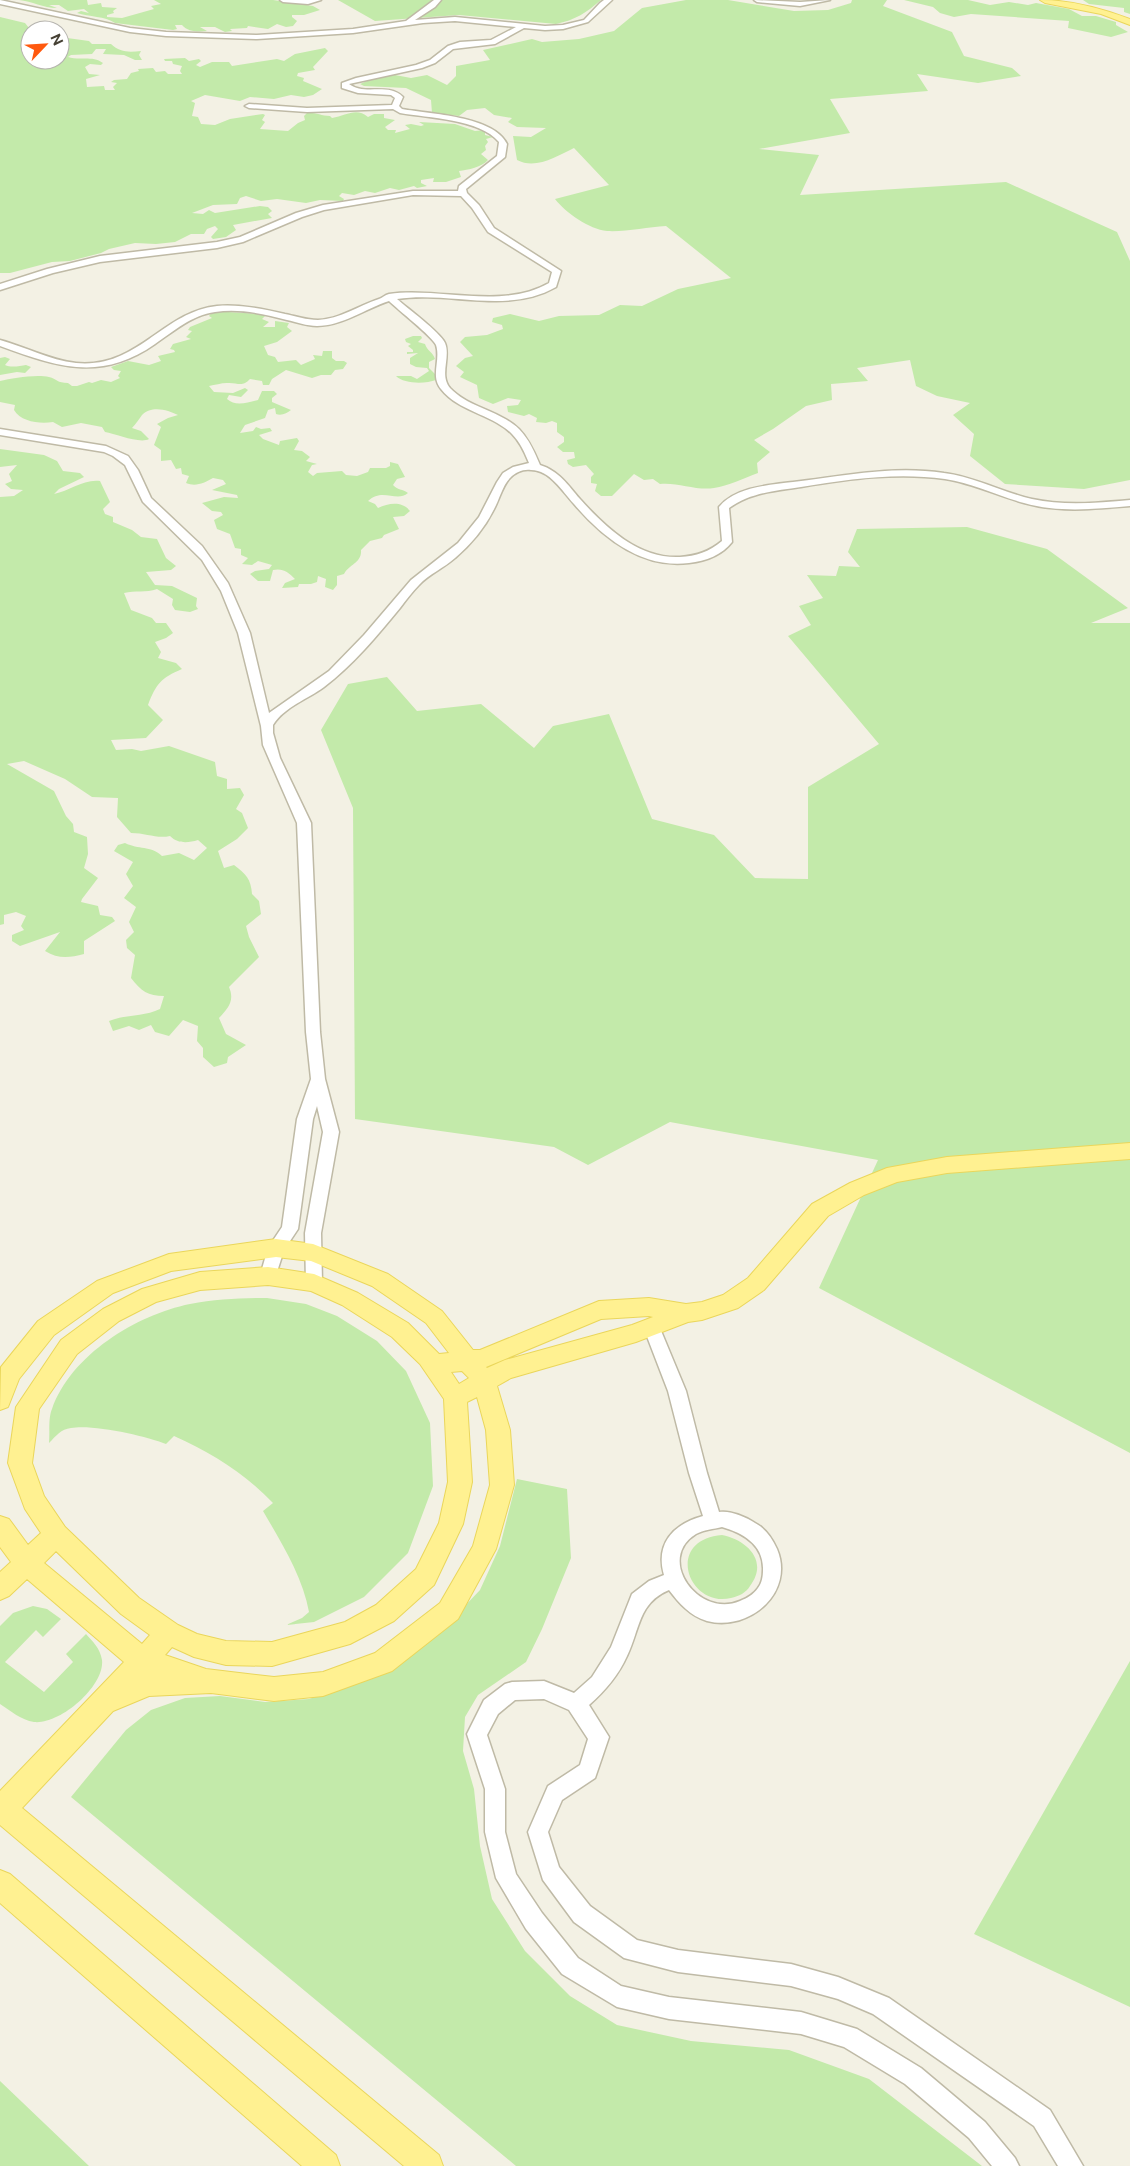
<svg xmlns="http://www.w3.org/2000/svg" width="1130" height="2166" font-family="'Public Sans',sans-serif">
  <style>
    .green { fill: #c3eaaa }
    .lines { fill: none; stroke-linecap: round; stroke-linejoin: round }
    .minor-casing { stroke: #bfbaa6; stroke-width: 3 }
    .major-casing { stroke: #ead65b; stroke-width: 2 }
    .minor { fill: #fff; fill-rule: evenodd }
    .major { fill: #fff191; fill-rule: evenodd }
  </style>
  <rect width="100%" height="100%" fill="#f3f1e4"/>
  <path class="green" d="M19,0H87L88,5L101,3L102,7L117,8L113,11L114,13L107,15V17L122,18L154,9L151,6L161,4L154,0H273L313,6L320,10L304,15H292V17L297,21L293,26L286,27L277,24L268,29L248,26L247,28L230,29L232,31L225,32L215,27H200L207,31C198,32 188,32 182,25H175L177,29L173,30L115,23C105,16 89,17 77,13L81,11L89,13L84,9L68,11L59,5H49L57,8C43,8 32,1 19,0Z
    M338,0H601C586,13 575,20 556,24L459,15L375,21Z
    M686,0H728L794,11L828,10L851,3L852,0H887L883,6L952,32L964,56L1012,68L1021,76L978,83L917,74L928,91L830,99L850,133L759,149L819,155L800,195L1006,182L1117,232L1130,261V480L1084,489L1005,484L970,456L974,434L953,415L970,403L937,396L916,386L910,360L857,368L868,381L831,384L832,400L806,406L773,429L754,440L770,452L757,463L758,473C744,478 728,486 714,488C697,491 677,482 660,484L653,479L644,480L634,474L612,496H601L595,491L597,484L591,483V477L594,474L586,465L573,467L568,464L567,460L575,458L574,452H563L557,447L564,442V437L557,432V423L552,421L546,423L536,422L537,418L529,414L524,416L508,412L507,406L518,405L521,400L508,398L493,404L479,398L477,385L460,377L464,372L456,366L465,358L473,356L460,342L465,337L487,335L503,329L502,325L492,322L493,318L510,314L539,321L559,316L599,315L620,305L642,306L678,289L731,278L666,226C647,227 626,232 607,231C589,229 566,213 555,199L609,185L574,148C557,156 536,170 517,160L513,136L531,137L546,128L517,127L508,122L512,118L494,115L485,108L467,110L459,116L432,113L431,100L406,88L364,86L360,84L372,79L395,75L411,78L427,75L447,85L456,76V66L490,60L483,50L532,39L542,42L579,39L614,31L642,8Z
    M904,0H968L990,5L1009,2L1028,5L1036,3L1069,9L1082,16H1096L1116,22V25L1128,32L1111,37L1068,28L1069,21L971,14L954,17L940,13L933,7Z
    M1083,0H1130V14L1124,12V8L1089,4Z
    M0,17L25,23L29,28L37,30H30V60H60V37L89,41L92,44H111C120,53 130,52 141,51L139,55L142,60H135L124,55L103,54L106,49H96L92,54L71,55L68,57C79,61 92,55 103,63L101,65L90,64L85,67L89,74L100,75L86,79L87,87L104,86L105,90H115L113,87L117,83L111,82L114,80L127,79L131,73L139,71L138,69L153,68L156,72L165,71L168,74H182L180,71L182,66L173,64L172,61H165L164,59L185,58L189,61L199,59L201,61L196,65L200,67L212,62H229L232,66L277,59L284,61L295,54L325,48L328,51L313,67L315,70L298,73L297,76L304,78L303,81L322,89L313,95L304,97L291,95L274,99L250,97L240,101L205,95L191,101L195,103L192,116L198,117L201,124L215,125L230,119L263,114L265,115L262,120L265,122L260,129L288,131L298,123L305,120L304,116L307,113C315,112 321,116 330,116L332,118C346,116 356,107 368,117L374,114H384V118L395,120L385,127L388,130H396L395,133L410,129L405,125L411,124L421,126L424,125L419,122L455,124L475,131L485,130V135L493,137L486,139L488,142L485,146L486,150L481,154L488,160C482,167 468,170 459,171L461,177L446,182H433L434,178L421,180V183L427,186L417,188L414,186L399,190L390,188L375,193L365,191L354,195L342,193L339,196L344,199L343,201L320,200L306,203L277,199L261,201L246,196L240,198L237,204L213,205L192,213L203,214L209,210L215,213L260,206L268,207L272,211L268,214L272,218L233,225L236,230L226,237L213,239L211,237L218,229L215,226L207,229L204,234H191L175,242L156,244L135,243L109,249L101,253L70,261L52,262L10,273H0Z
    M213,311L260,314L265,316L262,319L269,322L263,327H275V321L289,323L287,327L292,331L277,342L264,346L268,355L275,357L278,362L296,360L301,365L315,359L313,355L322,356L323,351H332V358L336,361H344L347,363L343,369L335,370L331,375H321L312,378L286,370L272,379L269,385H263L262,381L250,379C242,388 237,382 227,383C221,383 215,385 209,386L214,392L233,393L245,388L248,390L241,397L229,395L227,399C236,407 248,402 258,400L262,391H274L277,394L272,398V402L291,410C287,413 282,416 276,414L275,408L268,410L265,418L245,425L240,433L253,431L256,427L261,429L270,428L272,431L259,435L263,439L279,445L280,441L297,438L299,441L294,450L302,451L310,457L306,461L317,464L312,465L308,472L313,476L317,473L342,471L346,475L357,476L368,472L370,468H386L390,466V462L398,464L405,477L397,479L393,485C397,490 403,489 408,493C396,503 383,487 368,501L375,504L378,508C389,503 402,501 410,511L404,516L393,517L399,529L384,535L382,538L370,541L361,550C362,563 349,564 344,574L337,576V585L333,590L325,587L326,579L318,576L317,582L311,584H299L298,587L282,588L285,583L295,579C288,572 283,568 273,570L270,581H258L250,574L255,571L269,569L272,565L258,561L252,565L242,564L248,558L241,555V549L235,548L230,534L217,529L214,520L223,515L221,512L212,511L202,503L224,497L238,498L237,495L212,490L226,484L223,480L213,478C204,483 196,487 186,483L189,476L182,474L181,468L176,469L171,460L161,461V450L154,445L161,427L157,424L168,418L178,415C168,410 152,405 142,415C139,419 136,424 132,428L141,431L149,439C140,444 116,434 105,432L102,427L81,423L62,427L53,422C40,424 21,422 14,410L15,405L0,402V381C12,378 37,374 49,377C57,379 57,383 68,383L72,386H77L89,382L92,383L101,380L111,382L120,378L118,376L121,371L114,370L111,367L128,361L149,365L161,361L158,356L175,352L174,350L170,349L173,344L191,339L186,337L192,331L188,330L190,327L212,318L209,316Z
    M413,336H421L422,338L418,342L425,344C427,351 433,352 435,359L429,362V368L436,375V380C425,384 404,384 396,376H411L417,379L429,371L427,368L416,367L410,364V358L418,353L407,354V352H413V350L408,346L411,344L406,342L405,339Z
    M5,357L10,359L5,365C11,368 20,366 26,365L31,367L25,373L17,372L0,375V358Z
    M0,449L44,455L57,461L63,471L80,473L84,477L59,489L54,494C70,491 83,479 100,481L110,502L103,509L105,514L113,517V522L132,530L141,537L157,539L166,558L176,566L171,570L146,572L155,585L172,586L197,598L196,606L198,609L190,612L175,610L172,605L173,599L157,589C146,593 135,590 124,593L131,610L152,618L156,623H166L173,633L166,638L155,642L161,652L158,658L176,663L182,669C161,678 156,684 148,705L163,720L146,738L111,740L116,750L132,749L141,751L169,746L215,762L217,776L227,779V789L240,788L244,795L236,809L242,813L248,828L237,839L218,851L224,868L234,865C246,874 251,879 252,894L259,901L261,914L246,926L249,937L259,957L229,987C235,1001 228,1008 219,1018L226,1034L246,1045L228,1057L227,1063L214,1067L203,1057V1048L197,1041L198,1026L183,1020L169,1036L155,1032L151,1025L139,1030L129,1026L113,1031L109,1021C126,1014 144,1017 160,1009L164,996C148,996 141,991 131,978L135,955L127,948L126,940L134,932L129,922L136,907L124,898L133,886L126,874L133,862L114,851L118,845L125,843C139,850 150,845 162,856L179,853L194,860L207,848L198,840C188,843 178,844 170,836C157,839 146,833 131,833L117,817L118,798L92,797L65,779L24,761L7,764L54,791L66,816L73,824L74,832L87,837L88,854L84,868L98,878L82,899L81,902L98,906L100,915L112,917L115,921L84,941V954C69,958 58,959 45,951L60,932L20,946L12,941V935L24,930L21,926L26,916L16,912L4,915V924L0,925V497L14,496L23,490L11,489L5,484L12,481L9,474L17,465L0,467Z
    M967,527L1047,549L1128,608L1091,623H1130V1453L819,1288L878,1160L670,1122L588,1165L554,1147L355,1119L353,808L321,730L348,684L387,677L417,711L481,704L534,748L553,726L609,714L652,819L714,835L755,878L808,879V787L879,744L788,636L811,625L799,606L823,598L807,575L836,576L839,566L860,567L848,552L857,529Z
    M267,1298L306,1304L337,1316L377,1341L406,1371L430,1423L433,1486L408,1553L364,1597L314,1622L286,1625L302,1618L309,1612C303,1577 281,1542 263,1511L273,1503C244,1473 212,1453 174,1436L166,1444C146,1436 93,1424 71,1428C61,1429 56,1436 49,1443C50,1433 48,1418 52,1409C71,1355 136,1315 190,1304C216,1299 241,1298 267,1298Z
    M517,1479L567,1489L571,1558L542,1629L526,1662L478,1695L465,1717L463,1751L474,1789L480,1846L492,1899L525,1951L570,1996L617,2025L691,2041L789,2050L869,2079L982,2166H516L71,1797L126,1730L151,1710L185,1698L220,1696L265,1702L309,1699L359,1682L441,1631L480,1590L500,1546Z
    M722,1535C747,1540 769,1561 750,1586C746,1593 739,1596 731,1598C688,1608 664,1540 722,1535Z
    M33,1606L47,1609L61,1619L43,1637L36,1630L5,1662L44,1692L73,1662L66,1654L86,1634C93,1642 100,1648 102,1660C105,1686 60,1725 34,1722C21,1720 11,1711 0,1704V1626L13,1613Z
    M1130,1661V2007L974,1934Z
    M0,2081L89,2166H0Z"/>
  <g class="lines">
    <g class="minor-casing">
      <path id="minor" d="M0,0L130,28L166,32L257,35L353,29L406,21L434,0H441L435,7L415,20L455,17L545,26L563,25L584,20L600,3L604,0H612L588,22L563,29L545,30L524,28L495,44L453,49L435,63L422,68L349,84C364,96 388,82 403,97L399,106L402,109C430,114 494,116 507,144L505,157L466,189L467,193L479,205L494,228L561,271L556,287C507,315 450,291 397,299C407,308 440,332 445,343C451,357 439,375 450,388C469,408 499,410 519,429C529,439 535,453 540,465C559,471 568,485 580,499C606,528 639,559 680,557C696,556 709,552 722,541L719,507C735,487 769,485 793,482C844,476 893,465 944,473C975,477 1002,492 1032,499C1064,506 1097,503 1130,500V506C1095,509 1059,513 1024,503C998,496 972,483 945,479C897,472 849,479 801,487C776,491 751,492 729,508L732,542C722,555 706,561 689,563C642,569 603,538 574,504C562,491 550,470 531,470C523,469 516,472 510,478C502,486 499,501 493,511C484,529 470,545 455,558C444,568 429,574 419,585C412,592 406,600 400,608C377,636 353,665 324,687C308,699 284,707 273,725V733L280,758L311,823L320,1032L325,1079L339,1132L321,1233L322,1283L320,1288L314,1290L308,1288L306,1283L305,1233L323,1132L317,1106L313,1119L298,1229L284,1250L274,1281L268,1283L262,1281L260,1276L268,1248L282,1227L297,1119L311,1079L306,1032L297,823L263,745L261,726L238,633L221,591L202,560L143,502L125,465L113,456L104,452L0,435V429L106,446L128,456L138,470L151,498L202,546L228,583L250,633L269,713L329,671L364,635L411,580L458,543L479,517L497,482L503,473L513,467L529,463C525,453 520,442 512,434C492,414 459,412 441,389C430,376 441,360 436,345C433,337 397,309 389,301C365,309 342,326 317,326C307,326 296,322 287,320C264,314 239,308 215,312C192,315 174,331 155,344C101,382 57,367 0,346V340C26,347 49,360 76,363C138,369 162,312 217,306C240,304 263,309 285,314C295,316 307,320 318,320C340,319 358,306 379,299C382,298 385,295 389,294C440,287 502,310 549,283L552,272L488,232L472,208L461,196L413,195L324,210L302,217L243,242L217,248L100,262L53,273L0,290V284L47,269L100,256L217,242L240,237L296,213L323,205L413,191H458L459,186L497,156L499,142C480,119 428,118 400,113L393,109L307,112L249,108L245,106L249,104L307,108L392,105L395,98L391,95L358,93L342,88V83L356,78L416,65L430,60L448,46L460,42L491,40L516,27L455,21L423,23L353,33L257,39L166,36L130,32L0,4Z
        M280,0H321L308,4L283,2Z
        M754,0L800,2L830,0L800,6L757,2Z
        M651,1319L657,1321L659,1326L686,1391L707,1473L719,1512C730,1510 746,1517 755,1523C765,1528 772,1538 777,1549C795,1592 750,1632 707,1621C690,1616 679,1603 669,1590C638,1603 640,1629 627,1656C618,1676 605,1691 589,1705L609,1737L595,1778L562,1800L548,1832L559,1867L590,1906L637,1940L678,1950L791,1964L838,1977L889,1998L1050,2110L1083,2166H1058L1034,2126L873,2014L838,1999L791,1986L678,1972L624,1958L574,1922L543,1880L528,1832L548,1786L580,1765L588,1739L569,1710L544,1699L515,1700L498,1714L487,1735L505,1789V1832L516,1874L542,1913L578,1958L621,1986L669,1997L801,2012L857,2029L921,2068L985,2122L1015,2158L1019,2166H992L969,2138L905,2084L844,2047L801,2034L669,2019L617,2007L562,1974L526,1929L496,1878L485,1832V1789L467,1734L484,1700L505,1684L512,1682L544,1681L574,1693L592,1677L611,1647L632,1594L649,1581L664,1575C655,1544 673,1524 703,1516L689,1473L668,1391L643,1326L645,1321ZM722,1527C743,1533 764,1545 763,1570C763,1576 762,1583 758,1588C753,1595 747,1598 740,1601C699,1619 655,1559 696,1534C703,1530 714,1529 722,1527Z"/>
    </g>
    <g class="major-casing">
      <path id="major" d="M1040,0C1071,0 1101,8 1130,19V25L1101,14L1045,3Z
        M1130,1143V1159L947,1173L897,1182L864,1195L828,1216L764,1290L738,1308L702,1320L688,1322L636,1342L511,1378L497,1386L510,1430L514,1485L496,1549L458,1619L392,1671L323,1696L274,1701L211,1693L149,1696L113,1711L22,1808L439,2155L443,2166H404L0,1825V1791L124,1662L27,1579L9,1596L0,1600V1572L11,1562L0,1547V1516L9,1519L28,1545L41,1533L25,1509L8,1463L16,1407L61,1340L103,1309L142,1289L200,1272L268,1267L314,1274L358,1293L408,1323L439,1354L449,1353L426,1323L372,1286L311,1261L276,1257L171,1271L113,1293L54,1335L19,1379L8,1407L0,1410L1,1367L38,1321L97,1281L169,1254L276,1239L313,1244L388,1274L442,1311L473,1350H480L599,1301L649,1298L686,1304L702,1302L723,1295L748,1278L812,1204L850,1183L887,1168L947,1157ZM268,1285L311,1291L342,1305L392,1337L420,1364L444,1399L448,1482L439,1523L416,1569L376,1605L345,1622L272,1642L226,1641L197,1634L178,1625L139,1598L65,1527L44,1496L32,1463L39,1409L77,1354L119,1321L156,1302L200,1290ZM649,1316L653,1317L632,1325L505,1360L487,1368L486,1367L601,1319ZM462,1371L469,1378L459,1384L451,1372ZM477,1397L486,1430L490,1485L473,1546L440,1603L375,1653L323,1672L274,1677L206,1669L165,1655L172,1647L194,1657L226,1665L272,1666L350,1644L394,1621L434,1585L463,1524L472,1482L467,1402ZM56,1551L121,1614L150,1635L142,1644L44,1563Z
        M0,1870L10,1874L336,2155L340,2166H302L0,1903Z"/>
    </g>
    <use href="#minor" class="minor"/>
    <use href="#major" class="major"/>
  </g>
  <g transform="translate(45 45) rotate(65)"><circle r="24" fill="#ffffff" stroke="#b5b3ae"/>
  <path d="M0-4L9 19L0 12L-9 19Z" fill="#ff590f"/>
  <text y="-8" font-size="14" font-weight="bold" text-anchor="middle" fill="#464134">N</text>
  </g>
</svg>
